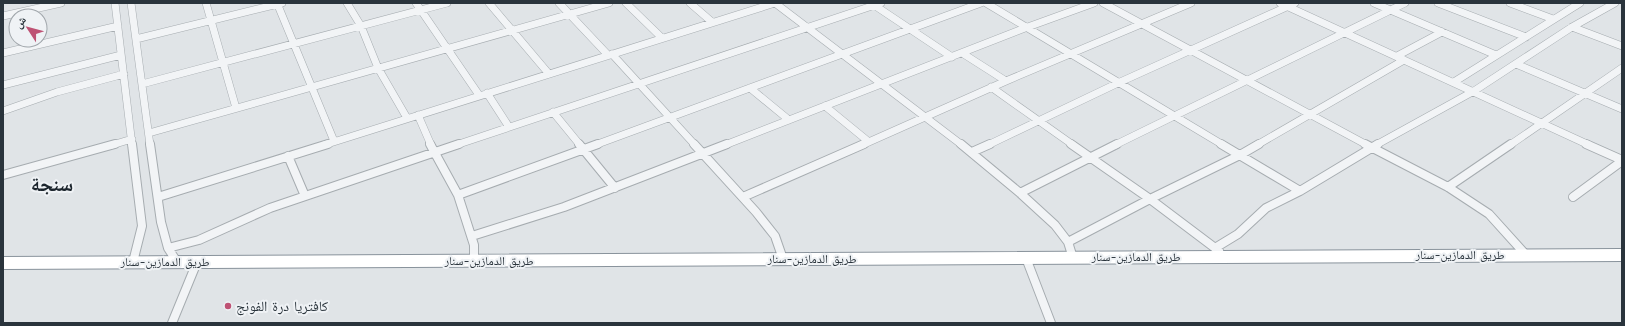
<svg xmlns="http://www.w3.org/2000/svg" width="1625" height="326" font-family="'Work Sans','Noto Naskh Arabic',sans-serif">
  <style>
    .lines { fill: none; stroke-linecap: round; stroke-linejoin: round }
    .minor-far1-casing { stroke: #a6acb0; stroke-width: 8 }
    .minor-casing { stroke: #a6acb0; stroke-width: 10 }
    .trunk-casing { stroke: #89939c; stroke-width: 2 }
    .minor-far1 { stroke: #f2f4f6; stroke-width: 7 }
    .minor { stroke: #f2f4f6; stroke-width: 8 }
    .trunk { fill: #fff; fill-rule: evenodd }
    .poi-dot { fill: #be5274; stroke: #eff2f5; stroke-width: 1.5 }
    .labels { text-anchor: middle; stroke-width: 4; stroke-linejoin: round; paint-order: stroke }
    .street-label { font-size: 12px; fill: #2a343c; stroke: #eff2f5 }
    .near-poi-label { font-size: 14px; fill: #2a343c; stroke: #eff2f5; text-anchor: start }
    .town-label { font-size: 20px; font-weight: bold; fill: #1c252d; stroke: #eff2f5 }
  </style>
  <rect width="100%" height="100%" fill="#e0e4e7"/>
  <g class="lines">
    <g class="minor-far1-casing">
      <path id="minor-far1" d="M115,3L132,145
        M131,3L150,145
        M206,3L236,108
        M277,3L334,141
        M347,3L361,26L378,68L407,118
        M416,3L479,95
        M489,3L549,74
        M559,3L608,55
        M626,3L662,38
        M690,3L712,22
        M775,3L962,145
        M986,3L1223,145
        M1103,3L1367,145
        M1280,3L1589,145
        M1374,3L1496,55
        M1438,3L1526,37
        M1510,3L1553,19
        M874,5L952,57
        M3,16L61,3
        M1572,27L1622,46
        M136,39L282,3
        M3,53L118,26
        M962,53L1006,81
        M612,54L695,145
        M1397,56L1442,32
        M1516,64L1622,109
        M1454,82L1580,3
        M142,84L447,3
        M3,85L121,55
        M991,87L1073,145
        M750,88L789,120
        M487,93L509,127
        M825,106L869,142
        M3,111L57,92L124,74
        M553,112L580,145
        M418,115L431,145
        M149,133L609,3
        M112,145L132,139
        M324,145L775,3
        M456,145L881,3
        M595,145L981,3
        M725,145L1025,28L1094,3
        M862,145L1006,81L1191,3
        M988,145L1118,83L1295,3
        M1115,145L1405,3
        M1257,145L1404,60
        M1376,145L1474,91L1572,27L1615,3
        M1510,145L1622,68"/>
    </g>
    <g class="minor-casing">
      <path id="minor" d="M132,144L142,226L133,262
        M150,144L161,222L168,248L177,262
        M430,144L458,195L474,245V261
        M579,144L615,188
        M694,144L756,212L775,236L783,259
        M961,144L1020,193L1055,225L1068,242L1073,258
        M1071,144L1150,199L1219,251
        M1221,144L1300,191
        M1365,144L1448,187L1489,214L1526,255
        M1586,144L1622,160
        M972,152L990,144
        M288,156L305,196
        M3,175L115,144
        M1448,187L1511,144
        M1020,193L1117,144
        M458,195L598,144
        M158,197L328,144
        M743,197L864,144
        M1573,197L1622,161
        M472,236L564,207L727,144
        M1068,242L1150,199L1240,155L1259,144
        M168,248L199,240L270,208L459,144
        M1215,248L1238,234L1266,208L1300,191L1378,144
        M1026,258L1051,323
        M172,323L197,262"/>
    </g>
    <g class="trunk-casing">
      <path id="trunk" d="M1622,249V261L3,269V257Z"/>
    </g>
    <use href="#minor-far1" class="minor-far1"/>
    <use href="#minor" class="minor"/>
    <use href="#trunk" class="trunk"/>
  </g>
  <circle class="poi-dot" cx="228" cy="306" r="4"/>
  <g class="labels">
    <g class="street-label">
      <text x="1460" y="259">طريق الدمازين-سنار</text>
      <text x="1136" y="261">طريق الدمازين-سنار</text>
      <text x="812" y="263">طريق الدمازين-سنار</text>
      <text x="489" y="265">طريق الدمازين-سنار</text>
      <text x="165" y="266">طريق الدمازين-سنار</text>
    </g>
    <g class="near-poi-label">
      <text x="236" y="311">كافتريا درة الفونج</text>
    </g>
    <g class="town-label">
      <text x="52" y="191">سنجة</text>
    </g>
  </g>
  <rect width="1625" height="326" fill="none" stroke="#2a343c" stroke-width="8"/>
  <g transform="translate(28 28) rotate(306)"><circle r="19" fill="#eff2f5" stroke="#a0a6ab"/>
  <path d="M0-3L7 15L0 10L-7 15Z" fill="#be5274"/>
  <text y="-6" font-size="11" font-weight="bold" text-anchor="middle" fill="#2a343c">ش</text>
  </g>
</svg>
